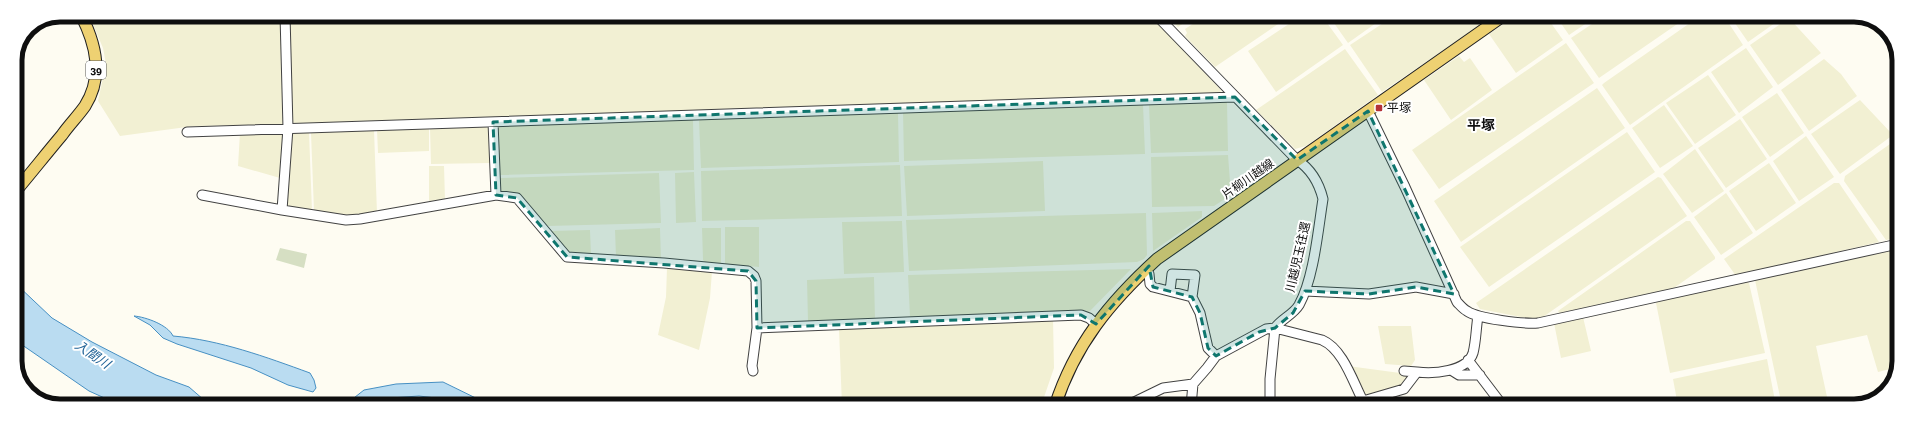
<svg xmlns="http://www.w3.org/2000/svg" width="1914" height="421" font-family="'Zilla Slab','Noto Sans JP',serif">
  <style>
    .farmland { fill: #f2f0d3 }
    .cemetery { fill: #d6dfc3 }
    .water { fill: #badcf1; stroke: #4790c3 }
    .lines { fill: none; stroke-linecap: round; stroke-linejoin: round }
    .minor-casing { stroke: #424242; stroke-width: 11 }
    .major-casing { stroke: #202020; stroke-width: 13 }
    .minor { stroke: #fff; stroke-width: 9 }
    .major { stroke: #eed172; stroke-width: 11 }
    .marked { fill: #0f766e; fill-opacity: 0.2; stroke: #0f766e; stroke-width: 3; stroke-dasharray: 8 5; stroke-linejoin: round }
    .poi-dot { fill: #b43136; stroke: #fff; stroke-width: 1.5 }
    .labels { text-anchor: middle; stroke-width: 4; stroke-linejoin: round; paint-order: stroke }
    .shield { fill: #fff; stroke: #575757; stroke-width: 1 }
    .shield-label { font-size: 11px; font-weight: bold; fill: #0f0f0f }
    .poi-label { font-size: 12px; fill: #0f0f0f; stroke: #fff; text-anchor: start }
    .street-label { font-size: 12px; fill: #0f0f0f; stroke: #fff }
    .water-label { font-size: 13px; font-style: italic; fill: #216397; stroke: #fff }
    .quarter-label { font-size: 14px; font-weight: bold; fill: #0f0f0f; stroke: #fff }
    .rim { fill: none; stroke: #0f0f0f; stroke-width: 5 }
  </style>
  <rect width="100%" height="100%" fill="#fefcf2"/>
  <path class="farmland" d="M89,15H280L284,123L282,125L194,126L120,136L98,101L106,64L103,48Z
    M289,15H1150L1220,89L1221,93L680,112L525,116L467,120L295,124L292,121Z
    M1167,16H1194L1178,27Z
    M1205,16H1290L1215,67L1185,36L1187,33L1185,29Z
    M1301,16H1322L1343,45L1276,92L1248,51Z
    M1329,16H1386L1348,43Z
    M1394,16H1493L1382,92L1350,45Z
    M1515,16H1546L1563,40L1516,73L1489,34Z
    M1556,16H1597L1569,35Z
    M1604,16H1689L1599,78L1571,38Z
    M1700,16H1724L1743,45L1630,125L1602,85L1604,83Z
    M1730,16H1785L1748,42Z
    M1789,18L1821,53L1778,85L1750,45Z
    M1566,43L1594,83L1439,189L1412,150Z
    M1746,48L1773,87L1739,113L1711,72Z
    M1345,49L1378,95L1306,146L1295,149L1256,110Z
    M1459,56L1464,62L1470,58L1492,90L1451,120L1424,80Z
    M1824,59L1841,74L1857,96L1809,131L1781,90Z
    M1708,75L1736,115L1695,144L1666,103Z
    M1597,88L1625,128L1461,242L1434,201Z
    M1777,93L1804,133L1770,157L1742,117Z
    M1860,100L1893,135L1840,174L1811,134Z
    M1227,102L1228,151L1151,153L1149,105Z
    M1143,104L1145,154L904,161L903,112Z
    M1664,105L1693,146L1660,168L1632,128Z
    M898,113L899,162L701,168L699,121L701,119Z
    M693,119L694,170L498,175L496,130L499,125Z
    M1740,119L1767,159L1726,188L1698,148Z
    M485,126L489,129L490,163L431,164L430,128Z
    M429,128V151L378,153L377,130Z
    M374,130L377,213L339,216L314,211L311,133Z
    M294,132H309L312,211L286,207L292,134Z
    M1627,132L1655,172L1489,287L1460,247Z
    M240,133H281L284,136L280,178L238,166Z
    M1806,136L1834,177L1799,201L1773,161Z
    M1897,139L1899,140L1898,238L1886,240L1844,181L1845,176Z
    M1695,149L1724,191L1692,213L1663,174Z
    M1228,155L1231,195L1214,206L1152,207L1151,157Z
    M1043,161L1045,211L907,216L904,166Z
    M1769,163L1796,203L1756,231L1729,191Z
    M900,165L902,216L702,221L701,171Z
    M429,166H444L445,200L429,201Z
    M694,172L696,222L676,223L675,173Z
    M659,173L661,223L548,226L543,224L517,194L501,191L499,189V178Z
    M1658,177L1661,178L1687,216L1543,317L1531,319L1480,309L1476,303Z
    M1834,183H1839L1879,242L1736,276L1724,259Z
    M1726,193L1753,233L1721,255L1694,217Z
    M1202,211V217L1153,251L1152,213Z
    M1146,213L1147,255L1144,259L1137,262L909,271L906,220Z
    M902,221L904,272L844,274L842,222Z
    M1686,221H1690L1715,257V259L1671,290L1559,313L1558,311Z
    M725,227H759V267L725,264Z
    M660,228L661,259L616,257L615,230Z
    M702,228H721V264H707L703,260Z
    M590,230L591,254L568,253L551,234V231Z
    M1898,248V367L1878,372L1867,335L1816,346L1829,406H1782L1755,280Z
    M667,268L712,271L710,298L699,350L658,335L666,297Z
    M1131,269L1089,312L910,317L908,275Z
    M874,277L875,319L808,322L807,280Z
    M1746,281L1749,283L1765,353L1670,373L1656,303L1658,301Z
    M1583,317L1591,351L1561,358L1554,323Z
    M1053,319L1054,368L1041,406H842L839,329Z
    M1378,326H1411L1415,360L1411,366L1385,364Z
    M1767,359L1776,406H1678L1673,379Z
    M1348,366L1400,373L1408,377L1403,387L1363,397Z"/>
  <path class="cemetery" d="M280,248L307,254L304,268L276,260Z"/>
  <path class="water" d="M1866,18L1887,29L1899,54V59Z
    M15,283L52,318L92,342L156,375L189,387L204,400L223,405H120L89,391L15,340Z
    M134,316C146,317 168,325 173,336C220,340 266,357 310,373L314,380L316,388L313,392L288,385L251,368L177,344L163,338L150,325Z
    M443,382L490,405H458L444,399L419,396L377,399L370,401L369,405H345L364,390L396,384Z
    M629,401L683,403L692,405H618Z"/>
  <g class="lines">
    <g class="minor-casing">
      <path id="minor" d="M285,15L288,128L282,210L346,220L360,219L496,195L517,198L567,257L664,263L748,271L754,276L756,281L757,328L752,366L753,371
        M1156,15L1297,160C1311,169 1319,183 1323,199C1318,230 1314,278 1299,305C1293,315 1281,319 1275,328L1270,379V406
        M1368,111L1405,187L1457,302C1460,305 1463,309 1467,311C1478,319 1524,324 1538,323L1898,244
        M493,122L496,195
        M187,132L1235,97
        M202,195L282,210
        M1170,291L1172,274L1195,275L1192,297
        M1305,291L1369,294L1416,287L1454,294
        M757,328L1081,315L1089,318L1096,324
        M1216,356L1266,329L1275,328L1322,340C1343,349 1353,382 1363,401V406
        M1468,360L1503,406
        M1451,370L1459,375H1480
        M1404,371L1417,372
        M1363,401L1404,389L1417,372C1433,374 1467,372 1473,353C1476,342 1476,328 1478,316
        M1126,406L1163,388L1193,384L1207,368L1216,356L1208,348L1200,313L1192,297L1153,287L1150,284L1149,274L1146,270
        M1191,406L1193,384"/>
    </g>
    <g class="major-casing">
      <path id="major" d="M15,192C31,173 46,154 62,135C69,125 78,116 85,106C104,76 96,44 81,15
        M1055,406C1075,344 1110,302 1157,259L1503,16"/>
    </g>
    <use href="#minor" class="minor"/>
    <use href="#major" class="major"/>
  </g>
  <path class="marked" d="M1235,97L1297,160L1368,111L1454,294L1416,287L1369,294L1305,291L1293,313L1275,328L1259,332L1216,356L1208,348L1200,313L1192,297L1153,287L1149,266L1096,324L1081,315L757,328L756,281L748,271L567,257L517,198L496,195L493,122Z"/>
  <rect class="poi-dot" x="1375" y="104" width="8" height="8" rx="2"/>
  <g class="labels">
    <rect class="shield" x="86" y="61" width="20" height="18" rx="3"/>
    <g class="shield-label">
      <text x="96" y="74">39</text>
    </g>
    <g class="poi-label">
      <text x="1387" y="112">平塚</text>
    </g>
    <g class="street-label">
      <text transform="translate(1248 179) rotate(-35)" y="4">片柳川越線</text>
      <text transform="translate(1298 257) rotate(-77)" y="4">川越児玉往還</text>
    </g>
    <g class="water-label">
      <text transform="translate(93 354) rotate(34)" y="5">入間川</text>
    </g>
    <g class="quarter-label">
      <text x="1481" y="130">平塚</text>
    </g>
  </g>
  <path d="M0 0H1914V421H0ZM60 22H1854A38 38 0 0 1 1892 60V361A38 38 0 0 1 1854 399H60A38 38 0 0 1 22 361V60A38 38 0 0 1 60 22Z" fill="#fff" fill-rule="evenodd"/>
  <path class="rim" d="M60 22H1854A38 38 0 0 1 1892 60V361A38 38 0 0 1 1854 399H60A38 38 0 0 1 22 361V60A38 38 0 0 1 60 22Z"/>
</svg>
